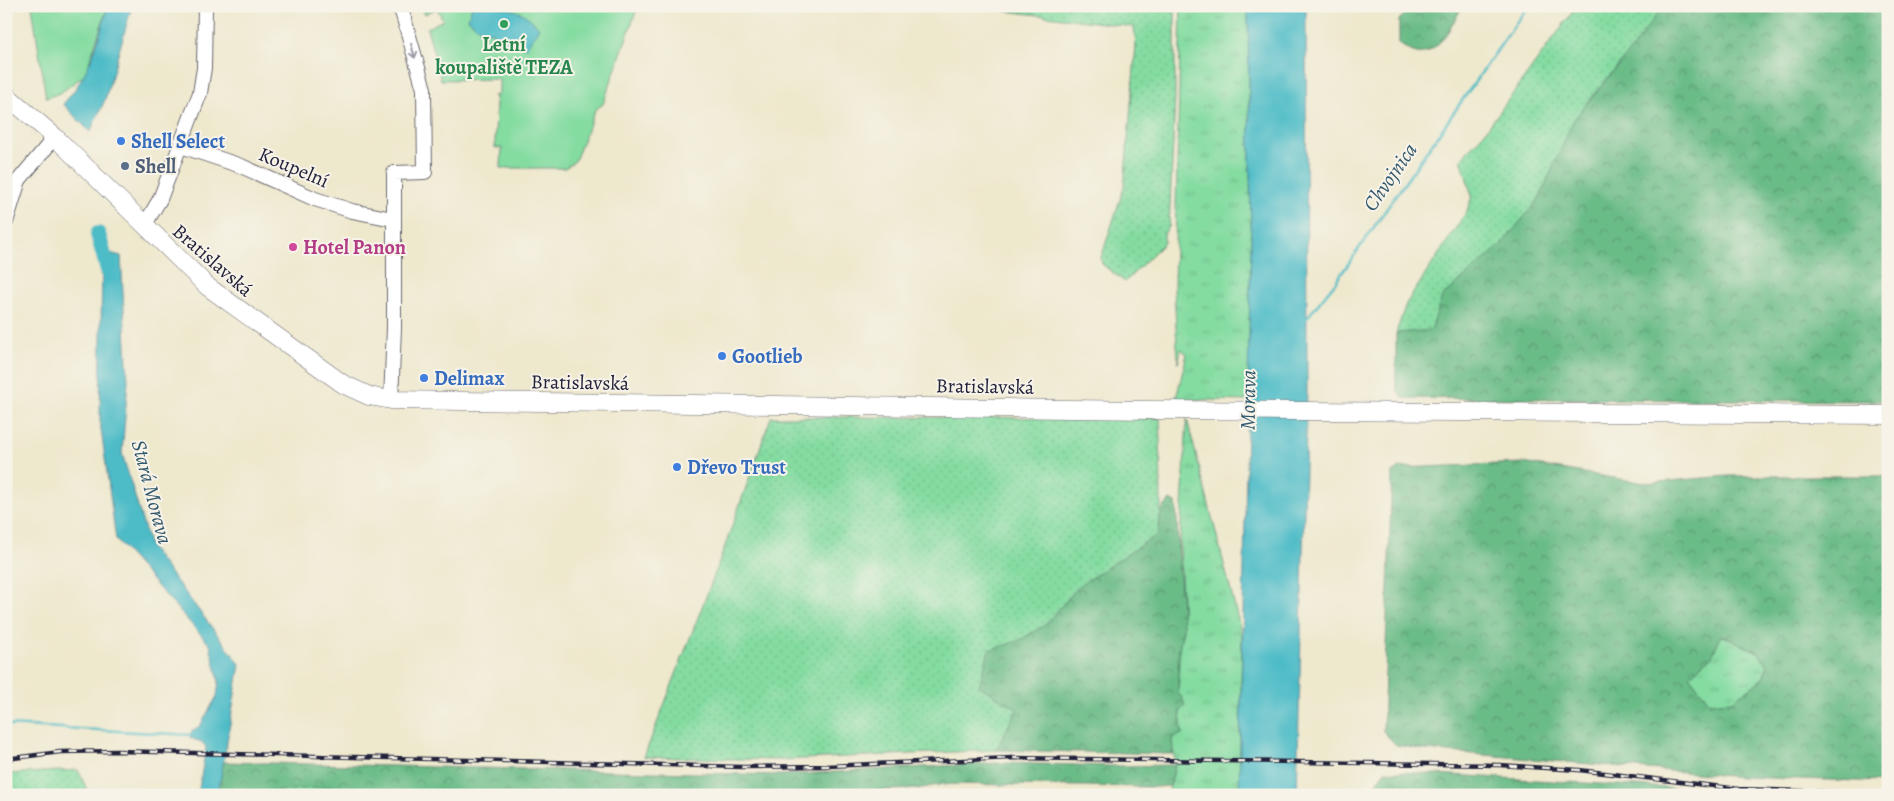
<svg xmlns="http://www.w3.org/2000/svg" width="1894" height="801" font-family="Alegreya,serif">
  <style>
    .grass { fill: url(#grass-tufts); stroke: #537f6e }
    .forest { fill: url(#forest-crowns); stroke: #466f61; fill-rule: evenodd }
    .park { fill: #84dca1; stroke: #537f6e }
    .garden { fill: url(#garden-dots); stroke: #537f6e }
    .water { fill: #4ebcc7; stroke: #386f81 }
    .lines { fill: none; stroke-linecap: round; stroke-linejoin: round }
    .stream { stroke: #4ebcc7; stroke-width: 2.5 }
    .river { stroke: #4ebcc7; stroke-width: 16 }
    .minor-casing { stroke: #69676e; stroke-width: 16 }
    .major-casing { stroke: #69676e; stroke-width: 19 }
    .minor { stroke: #fff; stroke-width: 14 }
    .major { stroke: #fff; stroke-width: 18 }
    .rail-casing { stroke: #22223b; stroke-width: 4.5 }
    .rail { stroke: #f7f3e8; stroke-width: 2.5; stroke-dasharray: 8; stroke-linecap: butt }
    .oneway { stroke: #9c9ca7 }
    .leisure-dot { fill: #2e9e5b; stroke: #f7f3e8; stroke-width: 2 }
    .shop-dot { fill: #3f7fe0; stroke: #f7f3e8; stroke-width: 2 }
    .service-dot { fill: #5c6f8a; stroke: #f7f3e8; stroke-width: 2 }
    .hotel-dot { fill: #d1479c; stroke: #f7f3e8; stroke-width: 2 }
    .labels { text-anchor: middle; stroke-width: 4; stroke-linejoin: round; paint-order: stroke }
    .leisure-label { font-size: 20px; font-weight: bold; fill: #27864d; stroke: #f7f3e8 }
    .shop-label { font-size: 20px; font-weight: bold; fill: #366cbe; stroke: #f7f3e8; text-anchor: start }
    .service-label { font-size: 20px; font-weight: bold; fill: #4e5e75; stroke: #f7f3e8; text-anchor: start }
    .street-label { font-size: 20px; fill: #22223b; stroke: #f7f3e8 }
    .hotel-label { font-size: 20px; font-weight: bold; fill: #b23c85; stroke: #f7f3e8; text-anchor: start }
    .water-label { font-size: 21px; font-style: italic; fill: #31586c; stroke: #f7f3e8 }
  </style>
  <defs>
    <pattern id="grass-tufts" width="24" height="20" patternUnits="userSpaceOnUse" patternTransform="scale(1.25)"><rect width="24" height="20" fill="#84dca1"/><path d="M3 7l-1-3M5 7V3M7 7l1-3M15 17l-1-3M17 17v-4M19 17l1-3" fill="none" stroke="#72bc8c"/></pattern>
    <pattern id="forest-crowns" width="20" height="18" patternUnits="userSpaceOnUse" patternTransform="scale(1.25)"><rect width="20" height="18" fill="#6bbc87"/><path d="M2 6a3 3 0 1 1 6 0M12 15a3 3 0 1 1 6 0" fill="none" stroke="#589870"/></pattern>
    <pattern id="garden-dots" width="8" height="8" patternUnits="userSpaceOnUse" patternTransform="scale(1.25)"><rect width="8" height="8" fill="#84dca1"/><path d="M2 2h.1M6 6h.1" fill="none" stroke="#72bc8c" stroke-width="1.8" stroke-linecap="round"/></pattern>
  </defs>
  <rect width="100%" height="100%" fill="#f7f3e8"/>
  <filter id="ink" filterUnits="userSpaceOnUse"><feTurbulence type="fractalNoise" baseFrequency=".02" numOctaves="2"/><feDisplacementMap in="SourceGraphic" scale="10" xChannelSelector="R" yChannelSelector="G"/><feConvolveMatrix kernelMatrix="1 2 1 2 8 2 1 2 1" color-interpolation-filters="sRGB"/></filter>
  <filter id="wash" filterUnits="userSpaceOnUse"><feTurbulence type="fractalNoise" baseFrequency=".0096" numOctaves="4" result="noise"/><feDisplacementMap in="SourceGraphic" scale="20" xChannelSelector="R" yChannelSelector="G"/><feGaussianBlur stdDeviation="1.12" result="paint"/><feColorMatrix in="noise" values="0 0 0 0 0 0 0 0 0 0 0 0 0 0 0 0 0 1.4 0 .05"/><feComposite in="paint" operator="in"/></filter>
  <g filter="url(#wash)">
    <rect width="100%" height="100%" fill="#eee8cd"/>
    <path class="grass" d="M1181,6H1248L1251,243L1248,401L1176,399L1187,354L1181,349L1178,363L1174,289Z
      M1187,419L1242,635L1239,795H1168L1175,765L1172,738L1182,734L1178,695L1179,648L1183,630L1180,543Z
      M1721,635L1758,652L1768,665L1763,679L1732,701L1710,703L1689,676L1712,656Z"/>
    <path class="forest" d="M1412,6H1462C1455,21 1437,57 1417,53C1411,52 1404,47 1399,44V20Z
      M1663,6H1888V401L1403,398L1398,392L1396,386V333L1431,330L1442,297L1499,247L1539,199L1574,119L1633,47Z
      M1523,463L1645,483L1728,476H1888V782L1742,777L1426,750L1396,745L1383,731L1392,473L1399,468ZM1721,635L1758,652L1768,665L1763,679L1732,701L1710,703L1689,676L1712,656Z
      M1170,500L1176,503L1183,630L1179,648L1178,694L1182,697L1185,706L1180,711L1182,734L1172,738L1173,754L996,750L1017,709L979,686L989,650L1018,641L1045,625L1080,585L1158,534L1161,511Z
      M223,762L781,775L996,763L1116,766L1175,765L1170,786L1154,787L944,784L916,789L746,795H395L393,791H279L267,795H218Z
      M1385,771L1784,795H1373L1372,789Z"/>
    <path class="park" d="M32,6H108L85,75L60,93L46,98Z
      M418,6H638L603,104L595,110L575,161L565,168H501L502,148H495L496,96H493L499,94V79L441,80L427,28L443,20L437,8L425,14Z"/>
    <path class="garden" d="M967,6H1175V98L1169,227L1164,234V243L1125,282L1102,264L1101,258L1124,187L1136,45L1134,27Z
      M1577,6H1663L1633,47L1574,119L1539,199L1499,247L1442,297L1431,330L1396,333L1406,304L1467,211L1472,196L1461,159L1484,133Z
      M771,417L1160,418L1161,511L1158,534L1080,585L1045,625L1018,641L989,650L979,686L1017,709L996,750L781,760L644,757L719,563Z
      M78,770L90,795H11L6,774Z
      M329,787L394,791L395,795H267L279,791Z"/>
    <path class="water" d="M108,6H132L105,100L90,132L63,104C90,75 97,44 108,6Z
      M472,6C499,6 522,6 539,28L526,48L493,38L492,31L484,33L468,19Z
      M1248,6H1306L1307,389L1297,795H1239L1251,243Z
      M102,251L121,256L128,381L122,453L150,547L240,664L218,795H198L206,747L202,742L190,738L192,731L200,726L217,696L219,682L210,645L116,540L100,421Z"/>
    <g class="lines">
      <path class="stream" d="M1306,319L1335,283L1528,6
        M6,725L192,735"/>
      <path class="river" d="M98,234L108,270"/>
    </g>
  </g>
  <g filter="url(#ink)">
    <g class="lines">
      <g class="minor-casing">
        <path id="minor" d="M181,146L241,166L315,199L352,211L393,219
          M6,222L19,180L55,137
          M144,226L160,199L200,93L204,68L205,6
          M391,400L394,328V173L425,172L424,89L405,22L402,12L397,6"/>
      </g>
      <g class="major-casing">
        <path id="major" d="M6,95L55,137L208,287L343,384L369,396L391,400L1150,410L1888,415"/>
      </g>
      <use href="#minor" class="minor"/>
      <use href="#major" class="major"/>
      <g class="rail-casing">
        <path id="rail" d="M6,759L60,752L117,751L742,767L827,766L1012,758L1499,765L1579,770L1739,789L1888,794"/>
      </g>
      <use href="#rail" class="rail"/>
    </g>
    <defs><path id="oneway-shaft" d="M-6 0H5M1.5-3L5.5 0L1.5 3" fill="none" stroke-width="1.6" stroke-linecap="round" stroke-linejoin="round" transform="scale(1.25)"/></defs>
    <use class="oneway" href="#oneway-shaft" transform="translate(413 51) rotate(75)"/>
  </g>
  <circle class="leisure-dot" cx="504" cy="24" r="5"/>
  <g class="shop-dot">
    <circle cx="121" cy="141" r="5"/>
    <circle cx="722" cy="356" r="5"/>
    <circle cx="424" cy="378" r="5"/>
    <circle cx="677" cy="467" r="5"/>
  </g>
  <circle class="service-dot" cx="125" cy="166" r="5"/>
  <circle class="hotel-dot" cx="293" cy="247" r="5"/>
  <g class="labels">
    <g class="leisure-label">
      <text x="504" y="51">Letní<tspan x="504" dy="23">koupaliště TEZA</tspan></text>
    </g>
    <g class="shop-label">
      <text x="131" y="148">Shell Select</text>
      <text x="732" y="363">Gootlieb</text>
      <text x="434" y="385">Delimax</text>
      <text x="687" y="474">Dřevo Trust</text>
    </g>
    <g class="service-label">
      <text x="135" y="173">Shell</text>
    </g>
    <g class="street-label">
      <text transform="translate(294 167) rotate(23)" y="7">Koupelní</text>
      <text transform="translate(213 260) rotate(41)" y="7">Bratislavská</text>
      <text transform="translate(580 382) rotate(1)" y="7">Bratislavská</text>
      <text transform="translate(985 386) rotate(1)" y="7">Bratislavská</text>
    </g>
    <g class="hotel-label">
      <text x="303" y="254">Hotel Panon</text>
    </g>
    <g class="water-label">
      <text transform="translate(1390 177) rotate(-55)" y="7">Chvojnica</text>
      <text transform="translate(1248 400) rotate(-89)" y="7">Morava</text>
      <text transform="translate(152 492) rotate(75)" y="7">Stará Morava</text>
    </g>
  </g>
  <rect width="1894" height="801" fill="none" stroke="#f7f3e8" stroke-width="25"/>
</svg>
